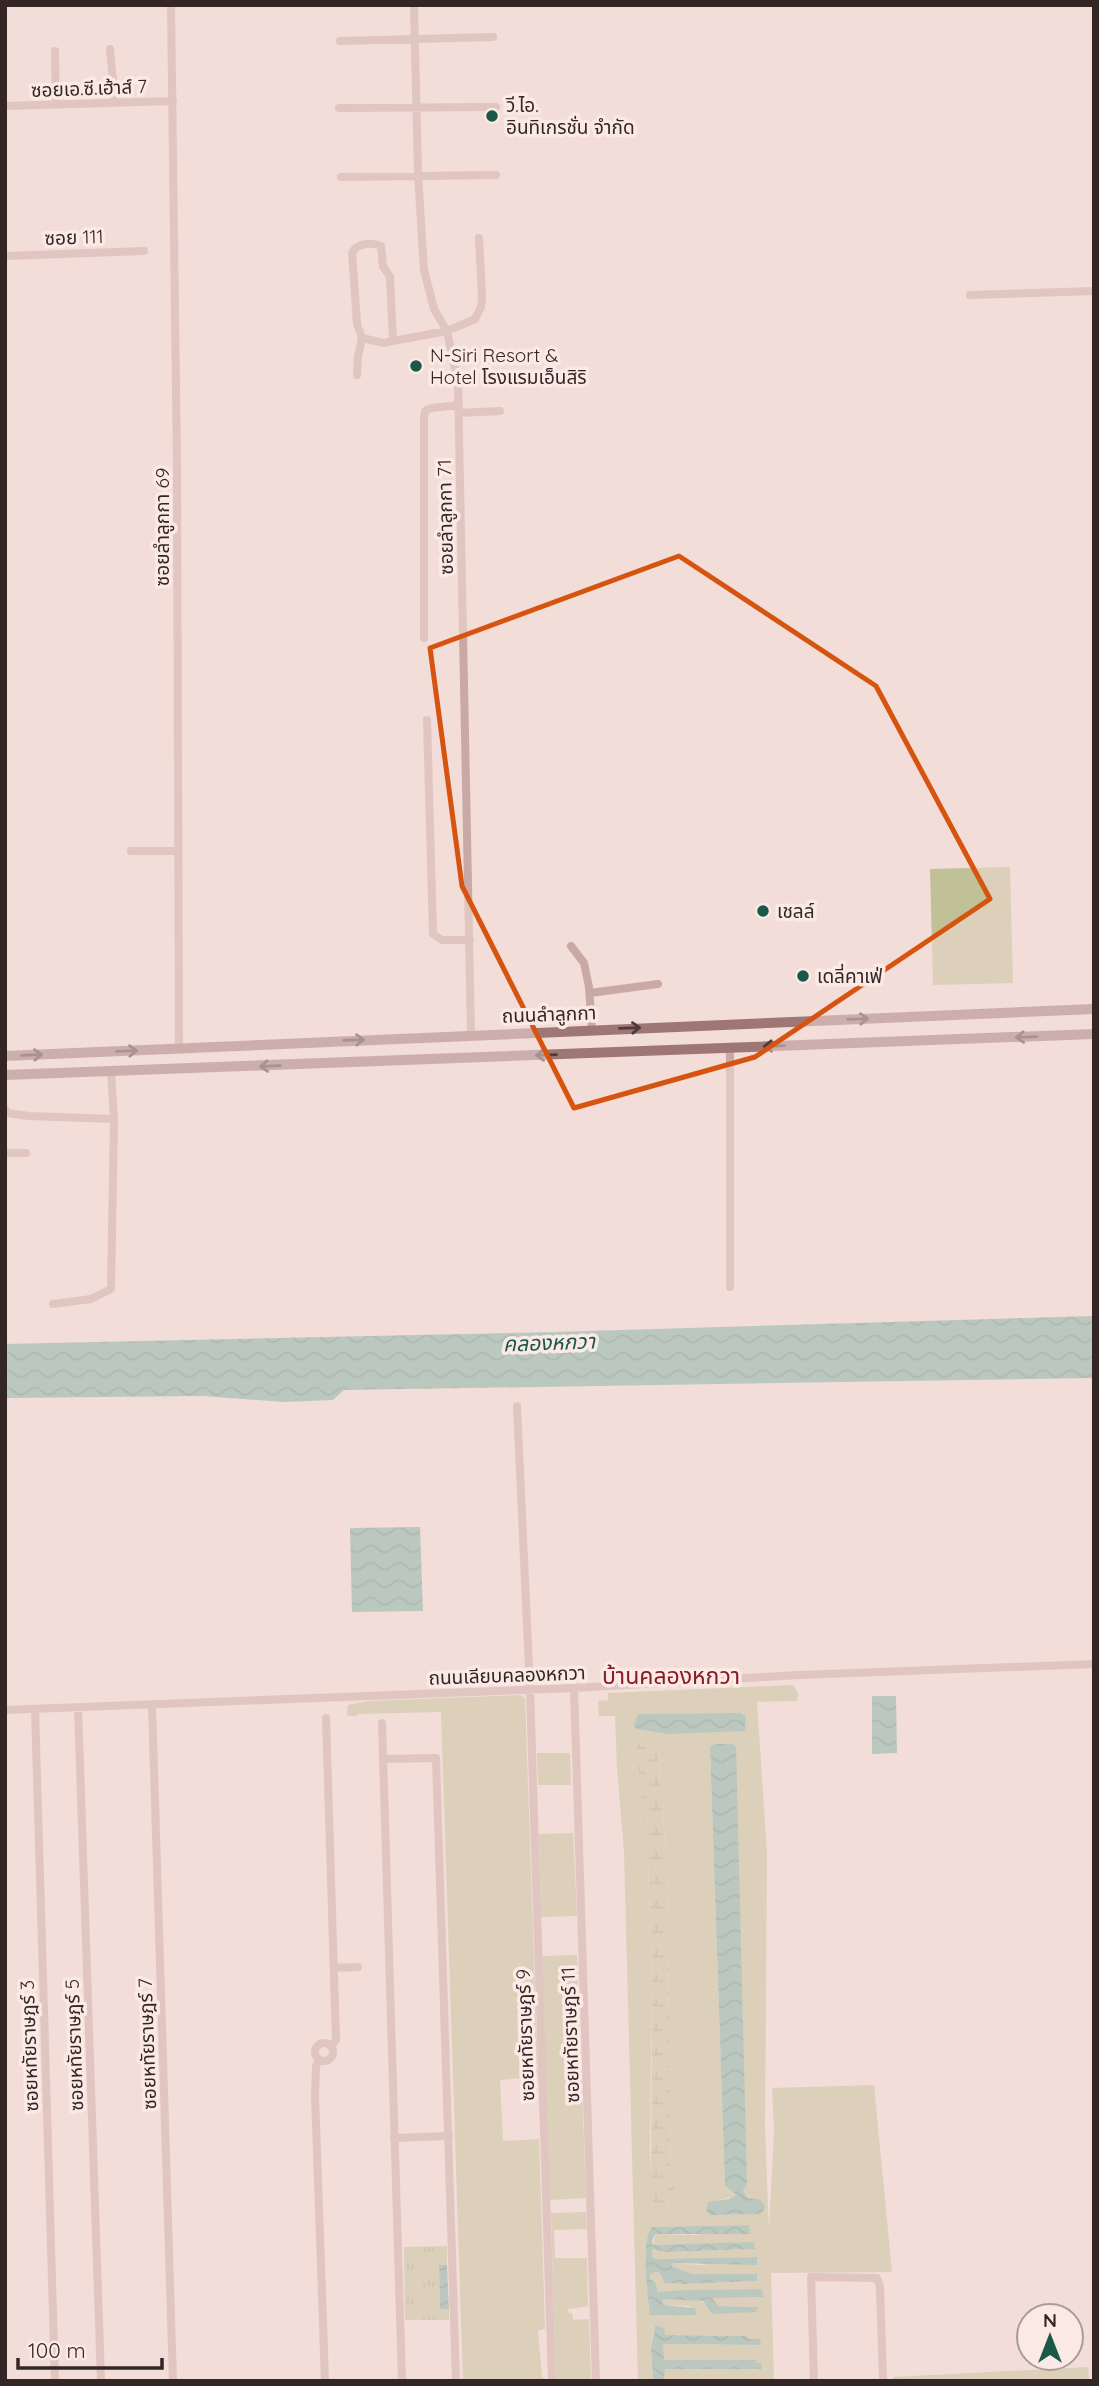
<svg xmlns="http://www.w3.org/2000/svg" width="1099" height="2386" font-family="Quicksand,'Noto Sans Thai',sans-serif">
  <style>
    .grass { fill: #c1c198; fill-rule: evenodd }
    .wetland { fill: url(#wetland-marsh) }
    .park { fill: url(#park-tufts) }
    .water { fill: url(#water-waves) }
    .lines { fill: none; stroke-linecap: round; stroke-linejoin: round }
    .minor { stroke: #caa9a4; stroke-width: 8 }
    .secondary { stroke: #9e7775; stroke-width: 10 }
    .oneway { stroke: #4f3a3a }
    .marked { fill: none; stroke: #d6540f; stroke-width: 5; stroke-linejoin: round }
    .poi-dot { fill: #1a5848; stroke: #fae9e4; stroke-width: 2.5 }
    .labels { text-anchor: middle; stroke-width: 7; stroke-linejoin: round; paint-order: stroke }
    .street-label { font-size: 19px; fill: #352626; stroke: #fae9e4 }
    .poi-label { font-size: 19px; fill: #352626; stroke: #fae9e4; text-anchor: start }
    .water-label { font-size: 21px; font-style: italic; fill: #1a5848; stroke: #fae9e4 }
    .quarter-label { font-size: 23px; fill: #871c25; stroke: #fae9e4 }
  </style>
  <defs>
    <pattern id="wetland-marsh" width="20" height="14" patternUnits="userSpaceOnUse" patternTransform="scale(1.75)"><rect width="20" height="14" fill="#c1c198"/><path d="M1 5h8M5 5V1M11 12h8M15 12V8" fill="none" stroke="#a6a683"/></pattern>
    <pattern id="park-tufts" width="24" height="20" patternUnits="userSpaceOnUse" patternTransform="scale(1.75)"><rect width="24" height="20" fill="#c1c198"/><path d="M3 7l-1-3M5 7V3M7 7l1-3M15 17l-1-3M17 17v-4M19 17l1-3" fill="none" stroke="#a6a683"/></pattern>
    <pattern id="water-waves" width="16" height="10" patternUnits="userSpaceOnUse" patternTransform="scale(1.75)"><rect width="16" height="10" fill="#76b0a0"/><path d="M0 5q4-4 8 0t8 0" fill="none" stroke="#628f82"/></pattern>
  </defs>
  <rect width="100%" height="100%" fill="#f2ddd8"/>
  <path class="grass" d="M1010,867L1013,983L933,985L930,869Z
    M793,1685L799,1695L796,1701L757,1702L767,1854L765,2129L769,2229L774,2131L772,2088L874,2085L892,2272L771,2273L774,2381H664L665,2369H761V2363H756V2360H663V2344L760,2345V2340L747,2339L746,2336L665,2335L655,2325C649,2343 652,2362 653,2381H638L624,1851L617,1768L615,1716H599L598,1701L608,1700V1693ZM657,1744L667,1861L671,2179L677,2193L669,2197L668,2212H653L650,2151L652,1978L648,1862ZM714,1744L743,2190L761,2214L716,2215H709L706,2209L707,2203L736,2196L725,2186L710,1747ZM749,2225L696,2235L655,2234L653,2245L754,2249L666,2252L652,2249V2257L655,2259L757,2257L702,2265L673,2263L672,2266L692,2274H756L757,2281L684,2284L664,2283L660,2273L655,2272L650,2274V2279L655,2282L658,2292L761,2289L762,2297L712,2298L718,2306L758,2307L711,2309C700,2295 679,2299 662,2299L663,2305L690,2306L697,2314L651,2315C648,2296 640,2241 652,2227Z
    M520,1695L525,1698L538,2077L500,2080L503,2141L539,2139L545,2329L538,2331L542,2377L547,2381H463L441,1712L357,1714V1716H347L348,1705L369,1701Z
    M537,1753H570L571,1785H538Z
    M573,1833L577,1916L541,1917L539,1834Z
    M577,1955L586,2198L550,2200L542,1956Z
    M586,2212L587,2229L554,2230L555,2258H587L588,2306L568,2309L569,2313H572L573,2320L589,2319L591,2381H556L551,2213Z
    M1088,2367L1089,2381H893V2377Z"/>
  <path class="wetland" d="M641,1741L657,1744L667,1862L671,2179L677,2194L669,2197L668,2212H653L651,2187L652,1978L648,1862L637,1752V1745Z"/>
  <path class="park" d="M447,2246V2265H439L440,2308L449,2309V2320H405L404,2247Z"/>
  <path class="water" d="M1094,1316V1378L344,1390L333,1400L285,1402L203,1396L8,1398L5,1400V1344L554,1332Z
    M420,1527L423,1611L352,1612L350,1528Z
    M872,1696H896L897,1753L872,1754Z
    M741,1713L746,1717L745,1731L668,1734L637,1729L634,1726L638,1714Z
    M714,1744H733L736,1747L747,2184L743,2190L748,2198C757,2199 763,2198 765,2208L761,2214L716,2215H709L706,2209L708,2202L729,2199L736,2195L725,2186L710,1747Z
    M749,2225L750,2234H655L652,2241L653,2245L754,2242L755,2249L666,2252L652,2249V2257L655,2259L757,2257V2265L673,2263L672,2266L692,2274H757V2281L684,2284L664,2283L660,2273L655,2272L650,2274V2279L655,2282L658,2292L685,2290L762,2289L763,2297L712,2298L718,2306L758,2307L756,2312L712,2314L703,2301L663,2299V2305L695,2308L697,2315H650C648,2296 640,2240 652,2227Z
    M439,2265H447L449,2309H440Z
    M655,2325L664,2328L665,2335L747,2336L748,2339H760L761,2345L663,2344L664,2360H757L756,2363H762L761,2369H665L664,2381H653L651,2348Z"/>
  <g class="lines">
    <path class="minor" d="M171,5L177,466L179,1049
      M414,5L418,174L424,270L434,309L447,331L458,383L471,1035
      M340,41L493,37
      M110,49L115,103
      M55,51L56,104
      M5,106L173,101
      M339,108L496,107
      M341,177L496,175
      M5,256L144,251
      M970,295L1094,291
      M393,341L390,277L383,266L381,246C371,242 357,243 352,253L357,324L362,338L384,343L393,341L447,331L475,319L481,307L482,295L479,238
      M357,375L358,356L362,338
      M459,413L500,411
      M424,638V417L425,411L431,408L459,405
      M427,720L433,934L442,940H470
      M131,851H178
      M571,946L584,963L589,987L592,1030
      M590,993L658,984
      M111,1071L114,1119
      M5,1109L7,1113L29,1116L114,1119L111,1289L91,1299L53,1304
      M5,1153H26
      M730,1287V1048
      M517,1406L530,1689L552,2381
      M574,1688L596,2381
      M152,1705L173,2381
      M78,1708L101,2381
      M35,1709L55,2381
      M5,1710L574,1688L799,1675L1094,1664
      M326,1718L336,2040L330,2046
      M382,1723L402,2381
      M384,1759L436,1758L456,2381
      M334,1968L358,1967
      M315 2052a9 9 0 1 1 18 0a9 9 0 1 1-18 0Z
      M320,2060L316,2066L315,2095L325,2381
      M394,2138L449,2136
      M814,2381L811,2277L877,2278L880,2287L883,2381"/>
    <path class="secondary" d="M5,1056L1094,1009
      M5,1075L1094,1034"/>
  </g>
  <defs><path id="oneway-shaft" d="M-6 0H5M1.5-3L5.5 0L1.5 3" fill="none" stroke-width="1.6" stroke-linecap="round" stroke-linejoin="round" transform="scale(1.75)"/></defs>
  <g class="oneway">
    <use href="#oneway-shaft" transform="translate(858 1019) rotate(-2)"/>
    <use href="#oneway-shaft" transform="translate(630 1028) rotate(-2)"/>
    <use href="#oneway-shaft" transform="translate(1026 1037) rotate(178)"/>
    <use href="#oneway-shaft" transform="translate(354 1040) rotate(-2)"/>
    <use href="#oneway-shaft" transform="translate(774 1046) rotate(178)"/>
    <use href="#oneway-shaft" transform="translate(127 1051) rotate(-2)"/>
    <use href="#oneway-shaft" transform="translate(32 1055) rotate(-2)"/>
    <use href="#oneway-shaft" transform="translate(546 1055) rotate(178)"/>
    <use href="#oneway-shaft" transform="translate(270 1066) rotate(178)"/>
  </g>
  <path d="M0 0H1099V2386H0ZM679,556L876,686L990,899L755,1057L574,1108L462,886L430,648Z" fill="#f2ddd8" fill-opacity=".55" fill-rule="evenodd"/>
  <path class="marked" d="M679,556L876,686L990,899L755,1057L574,1108L462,886L430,648Z"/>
  <g class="poi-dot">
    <circle cx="492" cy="116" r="7"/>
    <circle cx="416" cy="366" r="7"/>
    <circle cx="763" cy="911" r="7"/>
    <circle cx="803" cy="976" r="7"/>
  </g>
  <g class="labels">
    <g class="street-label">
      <text transform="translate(89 88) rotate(-2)" y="7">ซอยเอ.ซี.เฮ้าส์ 7</text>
      <text transform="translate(74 237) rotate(-2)" y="7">ซอย 111</text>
      <text transform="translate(445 517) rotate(-91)" y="7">ซอยลำลูกกา 71</text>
      <text transform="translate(162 527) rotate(-90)" y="7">ซอยลำลูกกา 69</text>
      <text transform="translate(549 1014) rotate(-2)" y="7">ถนนลำลูกกา</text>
      <text transform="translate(507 1675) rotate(-2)" y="7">ถนนเลียบคลองหกวา</text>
      <text transform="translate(525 2035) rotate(-92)" y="7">ซอยหทัยราษฎร์ 9</text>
      <text transform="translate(570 2035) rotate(-92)" y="7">ซอยหทัยราษฎร์ 11</text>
      <text transform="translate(147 2044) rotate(-92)" y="7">ซอยหทัยราษฎร์ 7</text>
      <text transform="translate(74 2045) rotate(-92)" y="7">ซอยหทัยราษฎร์ 5</text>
      <text transform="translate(29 2046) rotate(-92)" y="7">ซอยหทัยราษฎร์ 3</text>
    </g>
    <g class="poi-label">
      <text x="506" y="112">วี.ไอ.<tspan x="506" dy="22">อินทิเกรชั่น จำกัด</tspan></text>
      <text x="430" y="362">N-Siri Resort &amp;<tspan x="430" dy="22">Hotel โรงแรมเอ็นสิริ</tspan></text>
      <text x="777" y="918">เชลล์</text>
      <text x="817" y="983">เดลี่คาเฟ่</text>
    </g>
    <g class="water-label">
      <text transform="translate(549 1343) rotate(-2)" y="7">คลองหกวา</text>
    </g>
    <g class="quarter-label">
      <text x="671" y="1684">บ้านคลองหกวา</text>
    </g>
  </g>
  <rect width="1099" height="2386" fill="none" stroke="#352626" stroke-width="14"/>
  <g transform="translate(1050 2337)"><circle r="33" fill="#fae9e4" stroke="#ab9b98" stroke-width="2"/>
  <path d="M0-5L12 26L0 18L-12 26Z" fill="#1a5848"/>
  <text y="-10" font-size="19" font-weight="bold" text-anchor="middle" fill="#352626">N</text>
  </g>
  <path d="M18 2358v10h144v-10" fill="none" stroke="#352626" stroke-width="3.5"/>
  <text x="28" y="2358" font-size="21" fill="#352626" stroke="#fae9e4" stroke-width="5" paint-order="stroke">100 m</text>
</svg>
